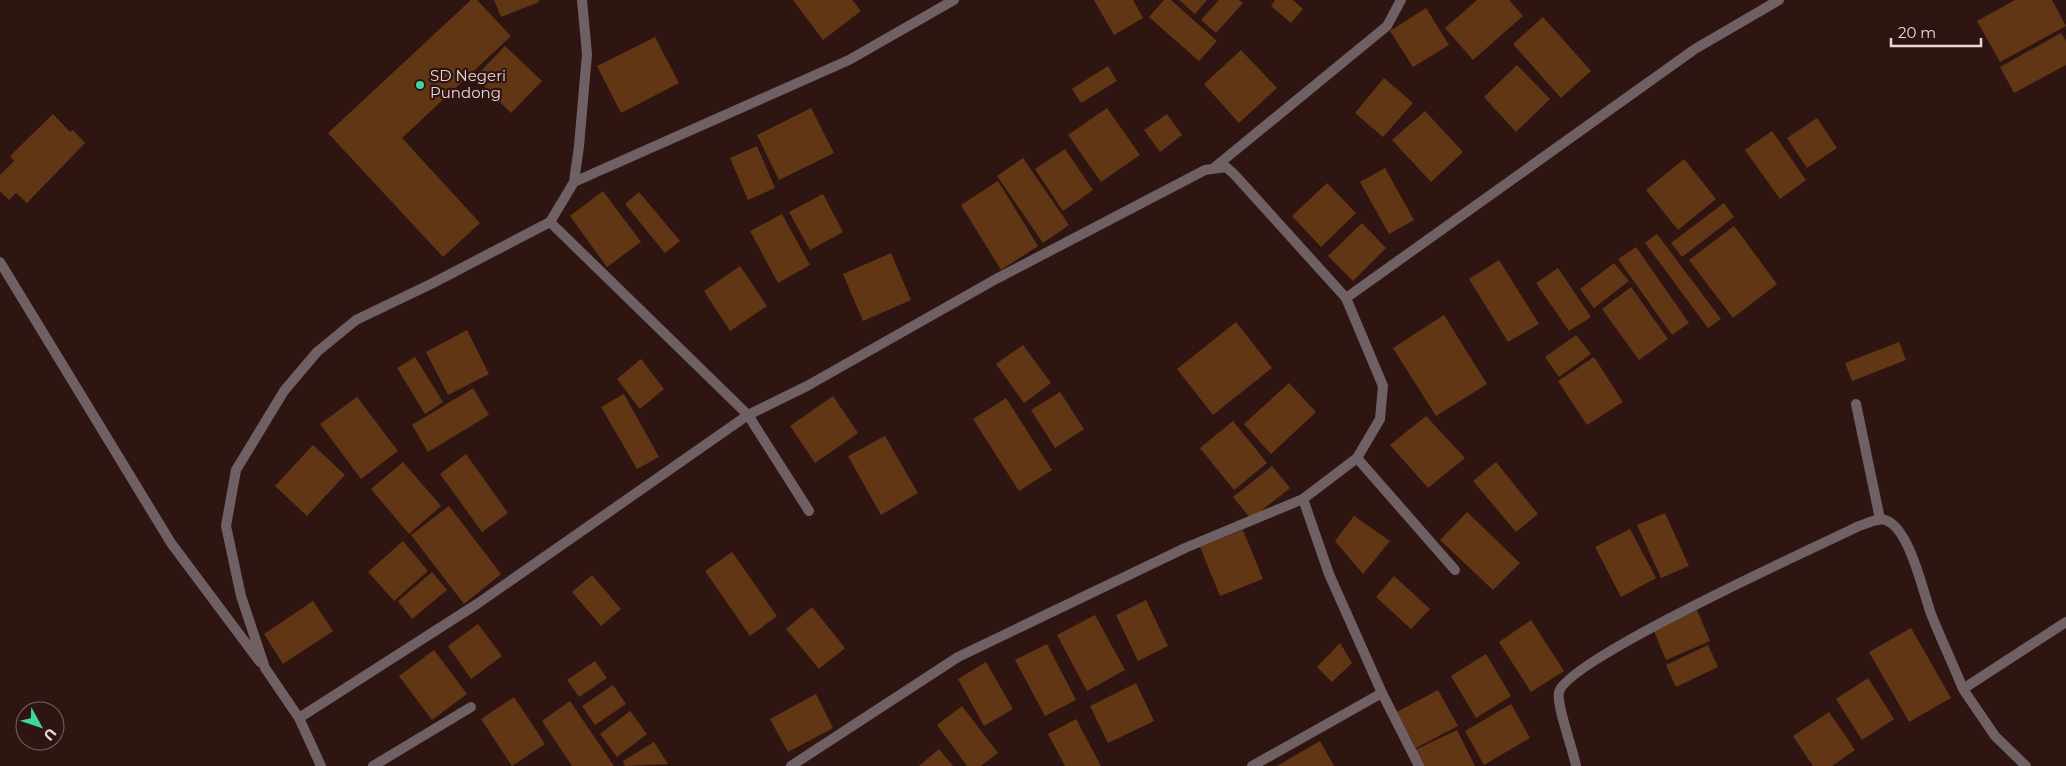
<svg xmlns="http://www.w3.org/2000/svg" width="2066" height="766" font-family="Montserrat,sans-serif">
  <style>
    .building { fill: #613615 }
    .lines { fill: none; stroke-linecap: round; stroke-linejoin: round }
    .lane { stroke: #6f6064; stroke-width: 10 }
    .street { stroke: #6f6064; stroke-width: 10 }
    .poi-dot { fill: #3fd4a2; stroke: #2f1512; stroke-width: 2 }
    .labels { text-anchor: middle; stroke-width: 4.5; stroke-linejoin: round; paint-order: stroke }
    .poi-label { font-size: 15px; fill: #e9d6d4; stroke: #2f1512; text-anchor: start }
  </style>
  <rect width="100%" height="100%" fill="#2f1512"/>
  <path class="building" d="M471,0H477L511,36L402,138L480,223L443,257L328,133Z
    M494,0H539V2L501,17Z
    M793,0H852L861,11L823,40Z
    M1094,0H1133L1143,18L1114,35Z
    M1164,0H1171L1217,41L1199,61L1149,17Z
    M1179,0H1207L1195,14Z
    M1219,0H1239L1243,3L1216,33L1201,20Z
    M1275,0H1293L1303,9L1291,23L1271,6Z
    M1477,0H1509L1523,16L1473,60L1445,28Z
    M2015,0H2052L2066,26L2000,62L1977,21Z
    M1426,8L1449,45L1413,67L1390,31Z
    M1543,17L1591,71L1561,98L1513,44Z
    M2061,33L2066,41V65L2014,93L2000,67Z
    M655,37L679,83L621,113L597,66Z
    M505,46L542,81L511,113L475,77Z
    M1241,50L1277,88L1239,123L1204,84Z
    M1517,65L1550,99L1516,132L1484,97Z
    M1108,66L1117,81L1081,103L1072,89Z
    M1384,78L1413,103L1383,137L1355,113Z
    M811,108L834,153L779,180L757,135Z
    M1107,108L1140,155L1101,182L1068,135Z
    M1425,111L1463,152L1431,182L1392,140Z
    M53,114L70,132L73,130L85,143L27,203L16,193L9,200L0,191V175L14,161L10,156Z
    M1167,114L1182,135L1160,152L1144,130Z
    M1817,118L1837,148L1807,168L1787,138Z
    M1772,131L1806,180L1780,199L1745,150Z
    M757,146L775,188L748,200L730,158Z
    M1065,149L1093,190L1063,211L1035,169Z
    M1023,158L1069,225L1043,243L997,176Z
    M1684,159L1716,199L1678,230L1646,190Z
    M1385,168L1414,220L1389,234L1360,182Z
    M998,181L1038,246L1001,270L961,205Z
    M1327,183L1356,213L1321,247L1292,216Z
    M603,191L641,242L607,267L570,216Z
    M639,192L680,241L665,253L625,204Z
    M823,194L843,232L810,250L789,212Z
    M1724,203L1734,217L1682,257L1671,243Z
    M782,214L810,265L778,283L750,231Z
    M1362,223L1386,248L1353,281L1328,256Z
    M1734,226L1777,284L1733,318L1689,260Z
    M1657,234L1721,319L1708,328L1645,243Z
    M1636,247L1689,323L1672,335L1618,259Z
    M891,253L911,300L863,321L843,274Z
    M1499,260L1539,324L1508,342L1469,279Z
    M1614,263L1629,281L1594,308L1580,289Z
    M740,266L767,306L730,331L704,291Z
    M1558,268L1591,317L1569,331L1536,283Z
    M1631,287L1668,339L1639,360L1602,309Z
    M1444,315L1487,384L1436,416L1393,348Z
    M1236,322L1272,368L1213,415L1177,369Z
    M467,330L489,374L448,395L426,352Z
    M1576,335L1591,354L1559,377L1545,357Z
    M1899,342L1906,360L1852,381L1845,363Z
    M1023,345L1051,383L1024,403L996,364Z
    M415,357L443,402L425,414L397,368Z
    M1594,357L1623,402L1587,425L1558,381Z
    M641,359L664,389L640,409L617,379Z
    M1289,383L1316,412L1271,454L1244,424Z
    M473,388L489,415L428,452L412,425Z
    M1060,392L1084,429L1055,448L1031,410Z
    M624,394L659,457L637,469L601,407Z
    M833,396L858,433L815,463L790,426Z
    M357,397L398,451L361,479L320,424Z
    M1006,398L1052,470L1019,491L973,419Z
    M1426,416L1465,458L1428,488L1390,445Z
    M1233,421L1267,463L1234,490L1200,448Z
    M885,436L918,493L881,515L848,456Z
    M313,445L345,475L307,516L275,486Z
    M466,454L508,513L482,532L440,474Z
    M403,462L441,506L409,534L371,489Z
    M1496,462L1538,514L1516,532L1473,481Z
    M1272,466L1290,488L1251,519L1233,497Z
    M449,506L501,574L464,604L411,535Z
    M1467,512L1520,563L1493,590L1440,540Z
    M1665,513L1689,566L1661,578L1637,525Z
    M1354,516L1390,541L1363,574L1335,541Z
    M1630,529L1656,578L1621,597L1595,547Z
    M1243,530L1263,579L1220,596L1200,547Z
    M403,541L428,571L394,601L368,572Z
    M732,552L777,616L750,636L705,571Z
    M432,572L447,590L412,619L398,601Z
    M592,575L621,609L601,626L572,592Z
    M1394,576L1430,609L1411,629L1376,597Z
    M1146,600L1168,646L1138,661L1116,615Z
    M313,601L333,631L283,664L264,634Z
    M812,607L845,648L819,669L786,629Z
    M1697,610L1710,641L1666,660L1653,629Z
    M1095,615L1125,670L1087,691L1057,635Z
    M1531,620L1564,671L1531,692L1499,642Z
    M478,624L502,656L471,679L448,646Z
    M1911,628L1951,698L1909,722L1869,652Z
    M1340,643L1352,663L1332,682L1317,667Z
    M1047,644L1076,700L1045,716L1015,660Z
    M1708,645L1718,667L1676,687L1666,665Z
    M434,650L467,694L432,720L399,676Z
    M1486,654L1511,696L1476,718L1451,676Z
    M595,661L607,678L579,697L567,680Z
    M986,662L1013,709L984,726L958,679Z
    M1868,678L1894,719L1862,740L1836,699Z
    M1136,683L1154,721L1108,743L1090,706Z
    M613,685L626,704L595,725L582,706Z
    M1438,690L1458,726L1416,748L1397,712Z
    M816,694L833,728L788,752L770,719Z
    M514,697L545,744L512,766L481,719Z
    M570,701L614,766H572L542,721Z
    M1511,704L1530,738L1484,765L1465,731Z
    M962,706L998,753L981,766H967L937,725Z
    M630,711L647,734L617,757L600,734Z
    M1829,712L1855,750L1832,766H1813L1793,736Z
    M1076,719L1101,766H1065L1048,734Z
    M1457,730L1475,766H1423L1415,750Z
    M1320,741L1334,766H1277Z
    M654,742L668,764L625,766L623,761Z
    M939,749L953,766H919Z"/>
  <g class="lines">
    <path class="lane" d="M1856,404L1880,519
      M748,415L809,511
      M373,766L471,707"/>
    <path class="street" d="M1215,167L1387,26L1401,0
      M574,182L849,60L954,0
      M550,222L748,415L807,386L996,279L1205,170L1226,167L1234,174L1346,298L1383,386L1380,419L1357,458L1303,499L1185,548L958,657L791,766
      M0,262L171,543L260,662
      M1346,298L1695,49L1779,0
      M1357,458L1455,570
      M1303,499L1329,574L1382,693L1419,766
      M299,718L477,604L748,415
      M321,766L299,718L265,668L241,596L226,526L236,470L284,391L317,352L356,320L433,283L550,222L574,182L579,146L587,54L582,0
      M1252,766L1382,693
      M1576,766C1573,749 1556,705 1559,692C1568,659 1816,547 1859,526C1869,523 1881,515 1891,523C1911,537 1923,591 1931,614C1941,639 1953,664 1963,689
      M2026,766L1995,736L1963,689L2066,622"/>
  </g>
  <circle class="poi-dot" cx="420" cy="85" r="5"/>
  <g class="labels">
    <g class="poi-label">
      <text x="430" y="81">SD Negeri<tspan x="430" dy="17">Pundong</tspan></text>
    </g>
  </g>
  <g transform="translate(40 726) rotate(130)"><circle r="24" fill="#2f1512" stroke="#796260"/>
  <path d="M0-4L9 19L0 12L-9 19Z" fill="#3fd4a2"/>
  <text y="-8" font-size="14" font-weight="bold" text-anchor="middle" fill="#e9d6d4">U</text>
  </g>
  <path d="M1891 38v8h90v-8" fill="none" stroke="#e9d6d4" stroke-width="2.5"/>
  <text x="1898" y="38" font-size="15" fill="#e9d6d4" stroke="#2f1512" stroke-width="4" paint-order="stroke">20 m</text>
</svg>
